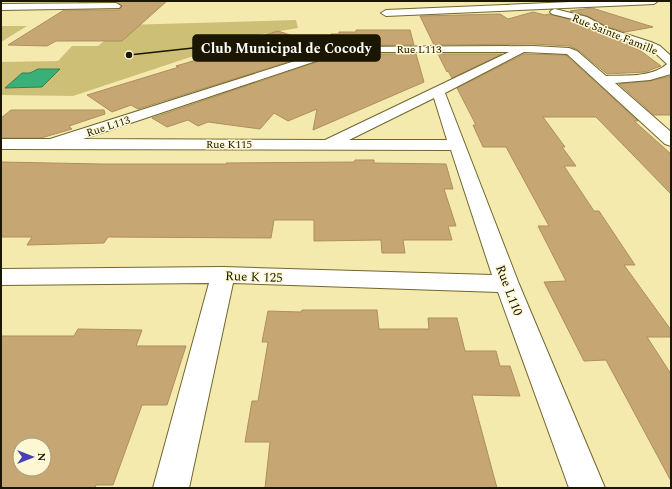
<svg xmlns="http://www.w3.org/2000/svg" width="672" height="489" font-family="Spectral,serif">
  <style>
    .green { fill: #cdbf76 }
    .water { fill: #3ab079; stroke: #308255 }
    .building { fill: #c6a673; stroke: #ae8f5c; fill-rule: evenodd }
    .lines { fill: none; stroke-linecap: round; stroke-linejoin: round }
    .street-casing { stroke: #71672e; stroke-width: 2 }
    .street { fill: #fff; fill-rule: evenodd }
    .labels { text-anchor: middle; stroke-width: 3; stroke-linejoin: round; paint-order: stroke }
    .far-street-label { font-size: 11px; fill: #1a1601; stroke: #fdf7d3 }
    .street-label { font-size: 13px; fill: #1a1601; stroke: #fdf7d3 }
    .leader { fill: none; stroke: #1a1601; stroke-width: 1.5 }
    .callout-dot { fill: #1a1601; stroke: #fdf7d3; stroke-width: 1.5 }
    .callout { fill: #1a1601; stroke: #1a1601; stroke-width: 1.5 }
    .callout-label { font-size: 14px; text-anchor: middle; font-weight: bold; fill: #fff }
  </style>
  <rect width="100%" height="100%" fill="#f5eaae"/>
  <path class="green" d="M296,20L298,28L257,35L73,96L1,95V62L58,61L72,46H98L124,25Z
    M1,26H27L1,42Z"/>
  <path class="water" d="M38,69H60L42,87L5,88L22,73H30Z"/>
  <path class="building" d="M79,1H167L122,41H56L47,46L8,45L64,10H119L122,6L116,2H78Z
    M592,8L653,27L625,32L608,27L587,16L570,11Z
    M533,12L545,15L549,14L580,22L599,33L630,43L661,66L645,72L607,74L578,50L569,46L533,44L434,45L420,16L500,14L508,19Z
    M356,30H410L414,45L339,46L138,109L131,105L112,112L87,95L179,67L176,66L257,42V37L278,31L302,39L312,36L331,37V34H339V32H356Z
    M340,54H416L424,82L313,130L317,109L288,121L274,113L260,129L208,122L198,126L188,120L167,127L152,118Z
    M438,54H502L452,78L448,71L447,72Z
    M524,54L566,55L638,121H634L671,154V194L596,117H543L565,147H562L576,166H564L594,211H599L635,265H624L671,330V337H647L671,374V481L606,360L584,361L544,282L566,281L538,226H549L506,147H483L473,125H476L457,88Z
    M671,76V115H654L619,84L650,81Z
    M11,110H104L105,114L69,126L72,129L41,138H1V118Z
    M355,160H374V163L446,164L453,189H444L456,226H448L452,240H403L405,253H382L381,240L314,241V220H274L271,238L108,237L104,243L27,245L32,237H1V162L102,164H227L226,163L354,162Z
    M302,310H377L379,329H429L428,318H457L465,351H496L500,366H510L520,396L472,395L497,488H265L270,442H245L252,401H258L268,342H262L268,311L301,312Z
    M78,329L142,330L136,346H186L167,405H142L113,485H96L95,488H1V336H74ZM20,445H44V469H20Z"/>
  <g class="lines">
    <g class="street-casing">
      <path id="street" d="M594,1H658L654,4L386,16L381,13L386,10Z
        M116,3L121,6L119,8L1,10V4Z
        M555,9L587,17L607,28L651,42L660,46L671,56V74L650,80L615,83L671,132V146L665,144L567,54L524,52L445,93L519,284L605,488H569L498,292L233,283L189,488H153L209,283L1,285V269L223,267L492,275L451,150L1,149V139H50L339,47L533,46L569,48L577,51L606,76C625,75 651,78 667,64L652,50L643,46L599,32L581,21L552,14L550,12L552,10ZM356,52H509L325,140L83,139L340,53ZM434,98L447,140H349Z"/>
    </g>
    <use href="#street" class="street"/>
  </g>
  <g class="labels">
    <g class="far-street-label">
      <text transform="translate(615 34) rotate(22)" y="4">Rue Sainte Famille</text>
      <text x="419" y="53">Rue L113</text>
      <text transform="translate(108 126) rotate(-18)" y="4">Rue L113</text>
      <text x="229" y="148">Rue K115</text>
    </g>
    <g class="street-label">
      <text transform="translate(254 276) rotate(2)" y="5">Rue K 125</text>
      <text transform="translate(510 290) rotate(69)" y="5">Rue L110</text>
    </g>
  </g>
  <path class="leader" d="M129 55L193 48"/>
  <circle class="callout-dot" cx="129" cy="55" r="4"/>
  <rect class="callout" x="193" y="35" width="187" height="26" rx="4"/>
  <g class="callout-label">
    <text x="286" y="53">Club Municipal de Cocody</text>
  </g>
  <rect width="672" height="489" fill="none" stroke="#1a1601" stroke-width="4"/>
  <g transform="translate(32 457) rotate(90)"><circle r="19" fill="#fdf7d3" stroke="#a29d7f"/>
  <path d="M0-3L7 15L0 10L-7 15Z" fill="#4741b7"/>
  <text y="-6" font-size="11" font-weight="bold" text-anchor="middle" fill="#1a1601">N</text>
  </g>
</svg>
